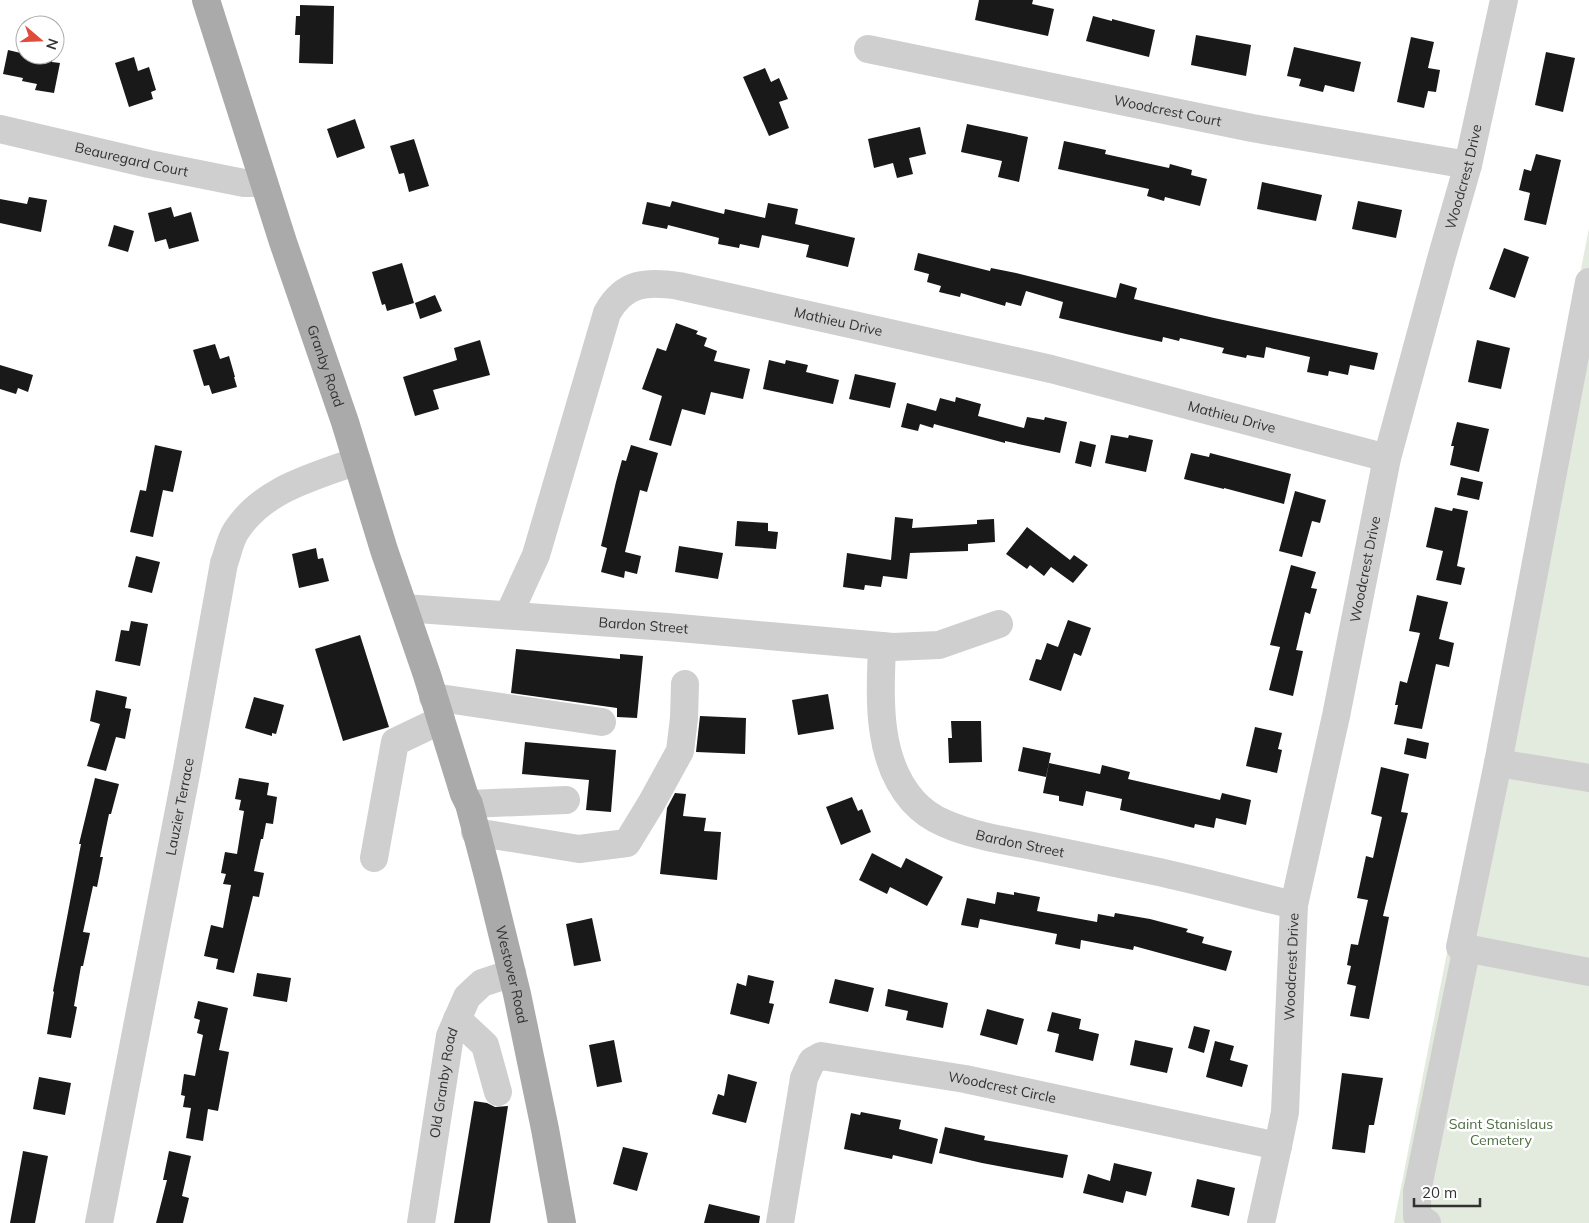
<svg xmlns="http://www.w3.org/2000/svg" width="1589" height="1223" font-family="Mulish,sans-serif">
  <style>
    .green { fill: #e3ebde }
    .building { fill: #191919 }
    .lines { fill: none; stroke-linecap: round; stroke-linejoin: round }
    .minor { stroke: #cfcfcf; stroke-width: 28 }
    .major { stroke: #aaa; stroke-width: 28 }
    .labels { text-anchor: middle; stroke-width: 5; stroke-linejoin: round; paint-order: stroke }
    .street-label { font-size: 14px; fill: #323232; stroke: #fff }
    .park-label { font-size: 14px; fill: #4d6d40; stroke: #fff }
  </style>
  <rect width="100%" height="100%" fill="#fff"/>
  <path class="green" d="M1589,228V1223H1394Z"/>
  <path class="building" d="M979,0H1033L1032,4L1054,9L1048,36L975,20Z
    M300,5L334,6L333,64L299,63L300,35H295L296,16H300Z
    M1093,16L1112,21V19L1155,30L1149,57L1086,41Z
    M1196,35L1251,45L1246,76L1191,65Z
    M1411,37L1434,42L1428,68L1440,70L1436,92L1428,91L1424,108L1397,102Z
    M1294,47L1361,62L1354,92L1325,85L1323,92L1299,86L1301,79L1287,76Z
    M8,50L25,54V55H53L52,62L60,63L54,93L35,90L37,84L22,81L23,78L3,74Z
    M1546,52L1575,58L1563,112L1535,105Z
    M134,57L138,71L149,67L156,90L151,92L153,99L129,107L115,63Z
    M765,68L771,82L779,78L788,99L779,102L789,128L769,136L743,77Z
    M355,119L365,148L337,158L327,129Z
    M967,124L1028,137L1019,182L998,177L1002,161L961,152Z
    M920,127L926,154L909,158L913,174L897,178L893,163L874,168L868,139Z
    M414,139L429,186L409,192L404,173L399,174L390,146Z
    M1064,141L1106,150L1105,154L1169,168L1170,164L1192,170L1191,175L1207,179L1200,206L1165,197L1164,201L1147,196L1149,189L1058,169Z
    M1536,154L1561,160L1546,225L1524,220L1530,193L1519,190L1524,169L1531,171Z
    M1262,182L1322,195L1316,221L1257,209Z
    M29,197L47,200L41,232L0,223V199L27,204Z
    M672,201L724,214L725,209L765,218L768,203L798,209L795,224L855,238L848,267L806,257L809,245L762,235L759,248L740,244L739,248L718,244L719,238L668,225L667,229L642,224L647,202L670,207Z
    M1358,201L1402,210L1396,238L1352,229Z
    M171,207L174,217L191,212L199,241L169,249L166,239L155,242L148,213Z
    M114,225L134,231L128,252L108,246Z
    M1504,248L1529,257L1515,298L1489,289Z
    M918,253L990,271L991,268L1016,273L1116,298L1120,283L1137,288L1134,299L1214,318L1378,353L1374,370L1350,365L1348,375L1329,371L1328,376L1307,372L1310,357L1266,347L1264,358L1247,355L1246,358L1222,353L1224,348L1180,338L1179,341L1163,337L1162,342L1126,334L1059,318L1063,302L1026,291L1021,306L1006,302L1005,306L961,293L960,297L939,292L941,286L927,282L929,274L914,270Z
    M402,263L414,303L387,311L385,304L382,305L372,272Z
    M435,295L442,311L420,319L415,303Z
    M676,323L698,331L696,334L707,338L704,346L717,351L714,361L750,369L743,399L711,392L705,415L682,409L671,446L649,440L662,396L642,389L657,348L666,351Z
    M480,340L490,375L433,390L439,409L415,416L403,377L457,360L454,348Z
    M1477,340L1510,348L1501,389L1468,382Z
    M215,344L220,359L229,356L235,377H234L237,387L212,394L209,385L204,386L193,350Z
    M769,360L785,364L786,360L808,365L806,372L839,380L833,404L763,389Z
    M0,365L33,375L28,392L18,388L16,394L0,389Z
    M855,374L896,383L890,408L849,399Z
    M956,397L981,404L978,416L1024,428L1027,417L1044,420L1045,417L1067,422L1060,453L1005,441V443L934,424L933,428L920,424L918,431L901,427L907,403L936,411L940,398L955,402Z
    M1457,422L1489,429L1479,472L1450,465L1454,446H1451Z
    M1111,435L1128,438L1129,435L1153,440L1146,472L1105,463Z
    M1080,441L1096,445L1091,467L1075,463Z
    M155,445L182,451L173,492L163,490L153,537L130,532L140,490L146,491Z
    M631,445L658,453L647,492L640,490L625,552L641,556L637,574L625,571L624,578L601,572L607,548L601,546L616,482L622,460L626,461Z
    M1191,453L1209,457L1210,453L1291,474L1284,504L1224,488V489L1184,479Z
    M1461,477L1483,482L1479,500L1457,495Z
    M1295,491L1326,500L1320,523L1312,521L1302,557L1279,551Z
    M1435,507L1452,511L1453,508L1468,511L1457,566L1465,568L1461,585L1436,580L1443,551L1426,547Z
    M895,517L913,519L912,528L977,524V520L994,519L995,542L968,544V551L910,553L907,579L883,576L881,587L865,585L864,590L843,587L847,553L891,560Z
    M737,521L768,523V531L778,532L776,549L735,546Z
    M1027,527L1070,560L1074,555L1088,565L1073,583L1051,567L1044,576L1030,565L1027,569L1006,554Z
    M679,546L723,553L718,579L675,572Z
    M316,548L318,559L323,558L329,581L299,588L292,554Z
    M136,556L160,562L152,593L128,587Z
    M1291,565L1316,572L1311,588L1317,589L1310,614L1305,612L1296,650L1303,651L1293,696L1269,690L1280,647L1270,645Z
    M1417,595L1448,602L1439,639L1454,643L1449,667L1436,664L1422,729L1394,724L1398,705H1395L1400,681L1407,683L1420,633L1409,631Z
    M1068,620L1091,628L1081,656L1074,653L1061,691L1029,680L1036,659L1041,660L1047,643L1058,647Z
    M131,621L148,624L140,666L115,661L121,630L129,631Z
    M360,635L389,727L343,741L315,649Z
    M516,649L620,659V654L643,656L637,718L617,717V708L511,693Z
    M96,690L127,697L125,708L131,709L125,739L116,737L106,771L87,766L100,724L90,721Z
    M828,694L834,729L798,735L792,700Z
    M254,697L284,705L276,734L272,733V736L245,728Z
    M700,716L746,718L745,754L696,752Z
    M951,721H981L982,762L949,763L948,738H952Z
    M1255,727L1282,733L1278,749L1282,750L1277,773L1246,766Z
    M1407,738L1429,743L1426,759L1404,754Z
    M525,742L616,750L611,812L586,810L589,780L522,774Z
    M1023,747L1051,753L1046,777L1018,771Z
    M1049,763L1100,774L1102,765L1130,772L1128,779L1220,800L1222,793L1251,800L1246,825L1216,818L1214,828L1195,824L1194,828L1120,810L1122,799L1086,791L1083,806L1059,801V796L1043,793Z
    M1381,767L1409,774L1401,812L1408,813L1383,916L1389,917L1369,1019L1350,1016L1356,986L1347,984L1351,966L1347,965L1351,944L1358,945L1368,900L1357,898L1366,856L1373,858L1382,817L1371,814Z
    M95,778L119,784L111,814H109L100,857H103L97,887L93,886L83,932L90,933L83,966H81L74,1006L77,1007L71,1038L47,1034L54,992L53,991L81,844H79Z
    M239,778L269,783L267,795L277,797L273,824L266,823L263,839H261L254,871L264,873L259,897L253,896L234,973L216,969L218,959L204,956L211,925L223,928L231,885L223,884L226,874L221,873L225,852L237,854L244,811L239,810L241,800L235,799Z
    M675,793L686,794L683,816L706,818L704,831L721,832L717,880L660,874L667,808Z
    M852,797L858,811L862,809L871,832L841,845L826,807Z
    M872,853L901,868L906,858L943,877L927,906L890,887L887,894L859,880Z
    M997,892L1014,895V892L1040,897L1037,911L1097,922L1098,914L1114,917L1115,913L1150,919L1188,929L1186,932L1204,937L1202,943L1232,951L1226,971L1134,946L1133,950L1081,940L1080,949L1055,944L1057,934L980,919L978,928L961,925L967,898L995,904Z
    M592,918L601,961L574,966L566,924Z
    M257,973L291,978L287,1002L253,996Z
    M748,975L774,981L769,1003L774,1004L769,1024L730,1014L737,983L746,986Z
    M835,979L874,988L868,1012L829,1003Z
    M888,989L948,1003L943,1028L906,1020L908,1011L885,1006Z
    M198,1001L228,1008L219,1050L229,1052L218,1111L208,1109L203,1141L186,1138L191,1108L183,1107L185,1096L181,1095L184,1074L195,1076L203,1035L197,1033L200,1020L194,1018Z
    M987,1009L1024,1019L1017,1045L980,1035Z
    M1052,1012L1081,1019L1079,1029L1099,1034L1093,1061L1055,1052L1059,1034L1047,1031Z
    M1194,1026L1210,1030L1204,1053L1188,1048Z
    M614,1040L622,1082L597,1087L589,1045Z
    M1135,1040L1173,1048L1167,1073L1130,1065Z
    M1215,1041L1234,1046L1230,1060L1248,1065L1242,1087L1206,1077Z
    M1342,1073L1383,1078L1374,1125H1369L1365,1153L1332,1149Z
    M728,1074L757,1082L746,1123L712,1114L718,1094L724,1096Z
    M39,1077L71,1083L65,1115L33,1109Z
    M474,1101L487,1103L495,1107L508,1106L490,1223H454Z
    M861,1112L901,1120L899,1129L938,1139L932,1164L893,1155L892,1159L844,1149L851,1113L860,1115Z
    M945,1127L985,1136L984,1140L1068,1155L1063,1178L982,1163L939,1153Z
    M623,1147L648,1153L637,1191L613,1184Z
    M23,1151L48,1156L35,1223H10Z
    M169,1151L191,1156L182,1196L189,1198L183,1223H156L167,1180H163Z
    M1114,1163L1152,1172L1146,1196L1126,1191L1123,1203L1083,1193L1088,1174L1110,1181Z
    M1197,1179L1235,1188L1229,1216L1191,1207Z
    M709,1204L760,1216L759,1223H704Z"/>
  <g class="lines">
    <g class="minor">
      <path id="s1" d="M868,49L1252,128L1468,165"/>
      <path id="s2" d="M0,129L149,164L244,183H264"/>
      <path id="s3" d="M404,608L668,627L882,646C880,698 876,759 913,801C922,811 932,818 944,823C968,834 1001,840 1028,845C1070,854 1112,862 1154,871C1201,881 1247,894 1294,905"/>
      <path id="s4" d="M509,614L536,555L607,313C624,282 647,281 679,286L1051,369L1387,458"/>
      <path d="M882,646L893,647L939,645L999,624"/>
      <path d="M433,697L602,722"/>
      <path d="M1498,763L1589,282"/>
      <path d="M1589,778L1498,763L1460,947L1589,972"/>
      <path d="M469,804L566,800"/>
      <path d="M475,832L579,849L627,843L652,802L680,751L684,718L685,684"/>
      <path d="M374,858L395,742L441,720"/>
      <path d="M457,1019L485,1045L498,1092"/>
      <path id="s5" d="M1278,1146L1285,1112L1294,905L1336,716L1387,458L1441,259L1468,165L1504,0"/>
      <path id="s6" d="M99,1223L187,769L224,563C228,553 230,540 236,531C263,489 313,477 357,461"/>
      <path id="s7" d="M421,1223L450,1036L467,997L482,983L512,973"/>
      <path id="s8" d="M780,1223L804,1078L812,1061L821,1056L965,1079L1278,1146L1261,1223"/>
      <path d="M1427,1223L1417,1216V1192L1467,947"/>
    </g>
    <path class="major" id="s9" d="M206,0L283,242L345,422L384,550L427,675L464,794L469,804L488,876L517,994L545,1129L562,1223"/>
  </g>
  <g class="labels">
    <g class="street-label">
      <text dy="5" stroke="none"><textPath href="#s1" startOffset="306">Woodcrest Court</textPath></text>
      <text dy="5" stroke="none"><textPath href="#s2" startOffset="135">Beauregard Court</textPath></text>
      <text dy="5" stroke="none"><textPath href="#s5" startOffset="990">Woodcrest Drive</textPath></text>
      <text dy="5" stroke="none"><textPath href="#s4" startOffset="564">Mathieu Drive</textPath></text>
      <text dy="5" stroke="none"><textPath href="#s9" startOffset="385">Granby Road</textPath></text>
      <text dy="5" stroke="none"><textPath href="#s4" startOffset="969">Mathieu Drive</textPath></text>
      <text dy="5" stroke="none"><textPath href="#s5" startOffset="585">Woodcrest Drive</textPath></text>
      <text dy="5" stroke="none"><textPath href="#s3" startOffset="240">Bardon Street</textPath></text>
      <text dy="5" stroke="none"><textPath href="#s6" startOffset="424">Lauzier Terrace</textPath></text>
      <text dy="5" stroke="none"><textPath href="#s3" startOffset="759">Bardon Street</textPath></text>
      <text dy="5" stroke="none"><textPath href="#s5" startOffset="180">Woodcrest Drive</textPath></text>
      <text dy="5" stroke="none"><textPath href="#s9" startOffset="1022">Westover Road</textPath></text>
      <text dy="5" stroke="none"><textPath href="#s7" startOffset="142">Old Granby Road</textPath></text>
      <text dy="5" stroke="none"><textPath href="#s8" startOffset="360">Woodcrest Circle</textPath></text>
    </g>
    <g class="park-label">
      <text x="1501" y="1129">Saint Stanislaus<tspan x="1501" dy="16">Cemetery</tspan></text>
    </g>
  </g>
  <g transform="translate(40 40) rotate(109)"><circle r="24" fill="#ffffff" stroke="#adadad"/>
  <path d="M0-4L9 19L0 12L-9 19Z" fill="#e04c3c"/>
  <text y="-8" font-size="14" font-weight="bold" text-anchor="middle" fill="#323232">N</text>
  </g>
  <path d="M1414 1198v8h66v-8" fill="none" stroke="#323232" stroke-width="2.5"/>
  <text x="1422" y="1198" font-size="15" fill="#323232" stroke="#ffffff" stroke-width="4" paint-order="stroke">20 m</text>
</svg>
